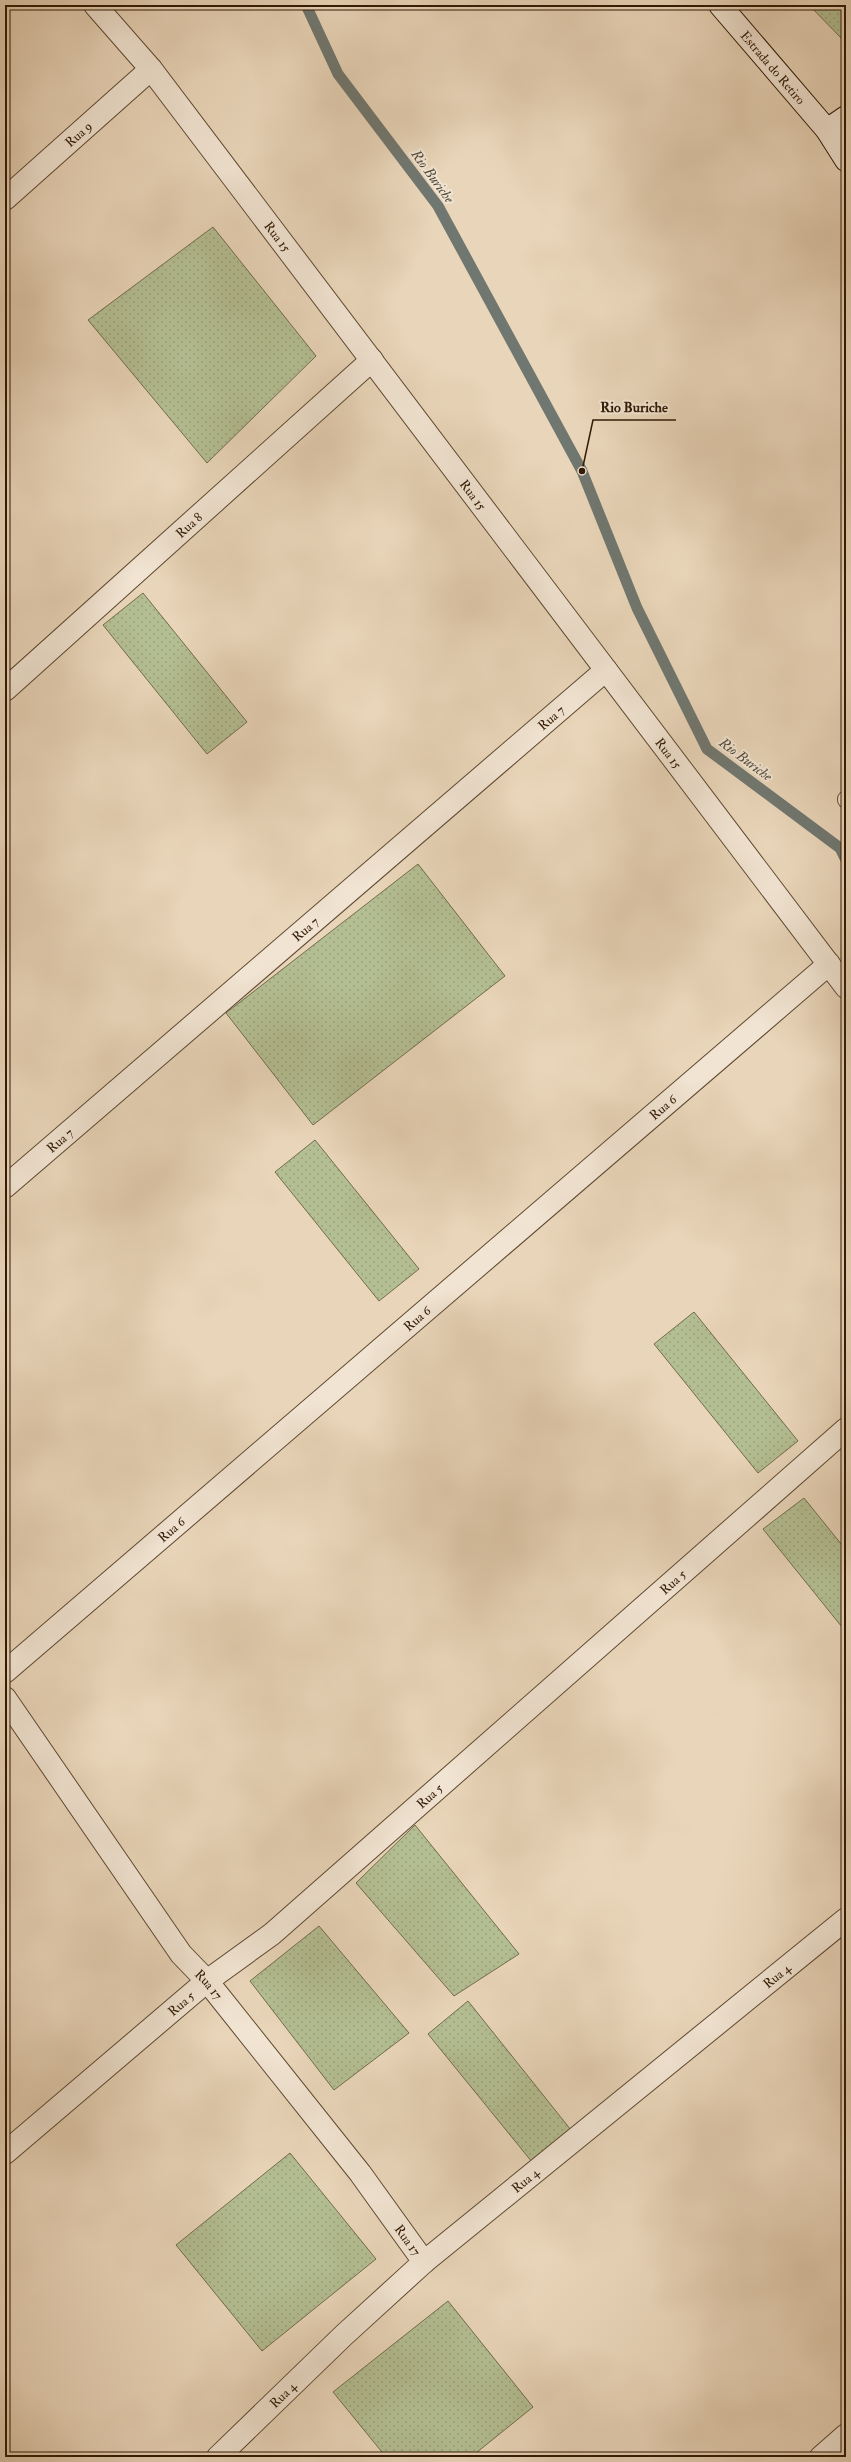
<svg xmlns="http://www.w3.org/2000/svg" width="851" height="2462" font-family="'IM FELL Double Pica',serif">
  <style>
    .grass { fill: url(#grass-dots); stroke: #726c4b }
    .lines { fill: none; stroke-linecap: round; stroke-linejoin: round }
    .stream { stroke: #707770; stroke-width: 11 }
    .lane-casing { stroke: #5e4831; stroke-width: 18 }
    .street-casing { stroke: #5e4831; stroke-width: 24 }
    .secondary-casing { stroke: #301904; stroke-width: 24 }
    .lane { stroke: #f1e4d2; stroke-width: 16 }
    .street { stroke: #f1e4d2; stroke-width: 22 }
    .secondary { stroke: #f1e4d2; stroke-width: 22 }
    .labels { text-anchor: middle; stroke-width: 4; stroke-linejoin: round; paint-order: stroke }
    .street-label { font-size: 13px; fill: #301904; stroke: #f1e4d2 }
    .water-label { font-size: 14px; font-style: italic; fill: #50483a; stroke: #f1e4d2 }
    .leader { fill: none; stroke: #301904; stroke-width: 1.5 }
    .callout-dot { fill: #301904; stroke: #f1e4d2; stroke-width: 1.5 }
    .callout-label { font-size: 14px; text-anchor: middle; font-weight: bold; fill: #301904; stroke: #f1e4d2; stroke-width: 4; stroke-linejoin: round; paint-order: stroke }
  </style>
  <defs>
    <pattern id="grass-dots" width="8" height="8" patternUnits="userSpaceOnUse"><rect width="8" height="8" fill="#b3be92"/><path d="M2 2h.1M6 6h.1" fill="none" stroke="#9aa37c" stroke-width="1.8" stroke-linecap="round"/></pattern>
  </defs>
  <rect width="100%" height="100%" fill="#e9d5b9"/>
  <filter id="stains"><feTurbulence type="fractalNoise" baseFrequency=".005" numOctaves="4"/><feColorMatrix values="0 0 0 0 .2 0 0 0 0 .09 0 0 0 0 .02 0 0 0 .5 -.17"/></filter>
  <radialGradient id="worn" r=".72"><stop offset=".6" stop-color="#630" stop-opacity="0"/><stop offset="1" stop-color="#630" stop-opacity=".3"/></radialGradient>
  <path class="grass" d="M809,5H846V43Z
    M213,227L316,356L207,463L88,320Z
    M143,593L247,722L207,754L103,625Z
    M418,864L505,976L313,1125L226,1013Z
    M315,1140L419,1269L379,1301L275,1172Z
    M694,1312L798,1441L758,1473L654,1344Z
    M804,1498L846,1550V1632L763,1529Z
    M415,1825L519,1954L454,1996L356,1883Z
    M319,1926L409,2033L334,2090L250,1981Z
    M468,2001L571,2130L532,2162L428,2034Z
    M290,2153L376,2259L262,2351L176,2245Z
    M448,2301L533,2407L471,2457H386L333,2392Z"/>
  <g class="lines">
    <path class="stream" d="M306,5L338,74L438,206L582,471L637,608L707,749L840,848L846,860"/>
    <g class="lane-casing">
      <path id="lane" d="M846,799V800"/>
    </g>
    <g class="street-casing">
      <g id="street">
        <path id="s1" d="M95,5L151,69L846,987"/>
        <path id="s2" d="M5,199L151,69"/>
        <path id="s3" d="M5,690L372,360"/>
        <path id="s4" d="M5,1187L606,670"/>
        <path id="s5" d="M5,1672L829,964"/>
        <path id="s6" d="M5,1698L181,1954L207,1981L360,2173L424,2262"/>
        <path id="s7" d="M5,2153L207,1981L272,1934L846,1429"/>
        <path id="s8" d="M218,2457L344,2335L424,2262L846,1919"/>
        <path d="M821,2457L846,2435"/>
      </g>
    </g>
    <g class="secondary-casing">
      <g id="secondary">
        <path id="s9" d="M720,5L827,130L846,160"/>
        <path d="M827,130L846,117"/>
      </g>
    </g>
    <use href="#lane" class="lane"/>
    <use href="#street" class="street"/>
    <use href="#secondary" class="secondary"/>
  </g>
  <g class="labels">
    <g class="street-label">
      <text dy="5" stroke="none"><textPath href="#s9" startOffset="82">Estrada do Retiro</textPath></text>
      <text dy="5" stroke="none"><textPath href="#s2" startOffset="98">Rua 9</textPath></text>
      <text dy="5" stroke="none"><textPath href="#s1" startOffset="295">Rua 15</textPath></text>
      <text dy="5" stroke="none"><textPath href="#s1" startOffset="619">Rua 15</textPath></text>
      <text dy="5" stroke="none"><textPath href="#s3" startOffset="247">Rua 8</textPath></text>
      <text dy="5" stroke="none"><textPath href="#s4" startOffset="720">Rua 7</textPath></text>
      <text dy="5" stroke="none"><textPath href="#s1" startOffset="943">Rua 15</textPath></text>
      <text dy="5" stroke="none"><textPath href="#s4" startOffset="396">Rua 7</textPath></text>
      <text dy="5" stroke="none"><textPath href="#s5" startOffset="867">Rua 6</textPath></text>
      <text dy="5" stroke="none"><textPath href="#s4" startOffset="72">Rua 7</textPath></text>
      <text dy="5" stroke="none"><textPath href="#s5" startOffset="543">Rua 6</textPath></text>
      <text dy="5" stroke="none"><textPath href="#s5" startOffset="219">Rua 6</textPath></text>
      <text dy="5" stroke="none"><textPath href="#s7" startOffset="879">Rua 5</textPath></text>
      <text dy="5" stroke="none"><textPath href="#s7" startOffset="555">Rua 5</textPath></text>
      <text dy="5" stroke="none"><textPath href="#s8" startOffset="738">Rua 4</textPath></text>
      <text dy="5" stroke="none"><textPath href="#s6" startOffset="352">Rua 17</textPath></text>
      <text dy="5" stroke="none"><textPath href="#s7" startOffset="231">Rua 5</textPath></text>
      <text dy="5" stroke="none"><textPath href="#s8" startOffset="414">Rua 4</textPath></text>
      <text dy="5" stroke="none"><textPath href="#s6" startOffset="676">Rua 17</textPath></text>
      <text dy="5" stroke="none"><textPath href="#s8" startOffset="90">Rua 4</textPath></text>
    </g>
    <g class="water-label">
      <text transform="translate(433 176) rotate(54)" y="5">Rio Buriche</text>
      <text transform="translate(746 759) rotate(37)" y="5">Rio Buriche</text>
    </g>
  </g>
  <path class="leader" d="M582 471L593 420H676"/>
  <circle class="callout-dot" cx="582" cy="471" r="4"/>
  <g class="callout-label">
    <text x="634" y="412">Rio Buriche</text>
  </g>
  <rect width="851" height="2462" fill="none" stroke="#e9d5b9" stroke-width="20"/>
  <rect x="6" y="6" width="839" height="2450" fill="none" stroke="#301904" stroke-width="2"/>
  <rect x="10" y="10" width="831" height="2442" fill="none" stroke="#301904"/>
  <rect width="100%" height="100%" filter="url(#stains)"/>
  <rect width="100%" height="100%" fill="url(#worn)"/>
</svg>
